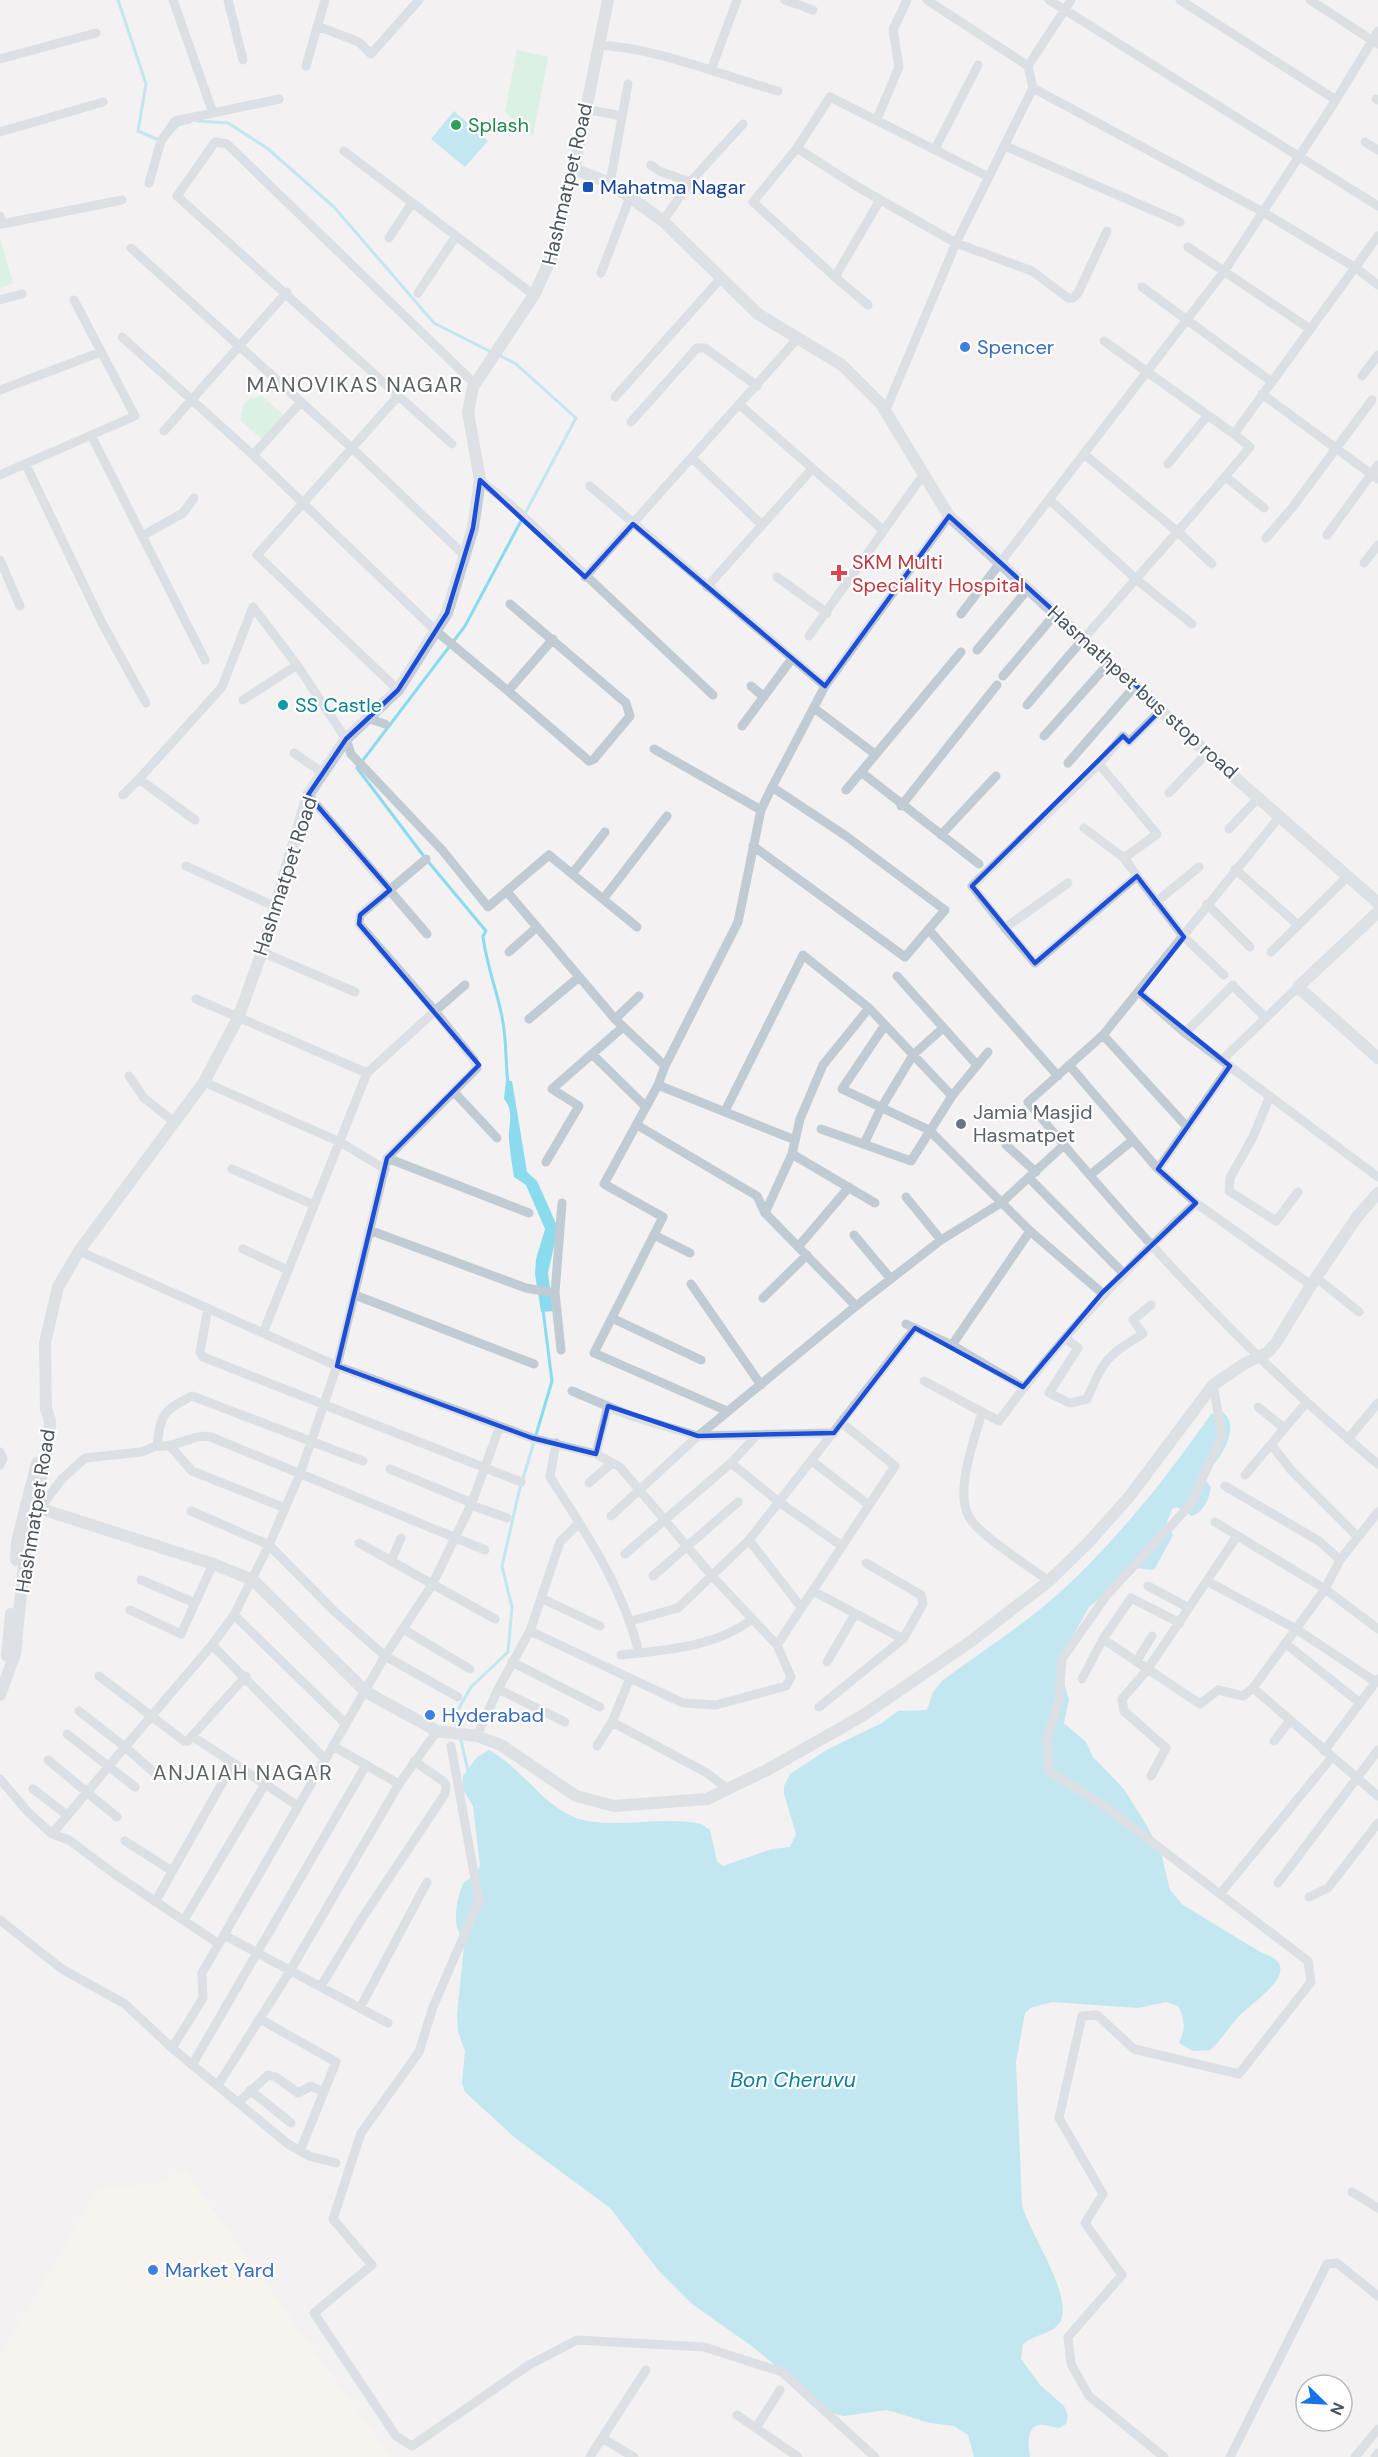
<svg xmlns="http://www.w3.org/2000/svg" width="1378" height="2457" font-family="'DM Sans',sans-serif">
  <style>
    .commercial { fill: #fdf7eb }
    .green { fill: #bff1d2 }
    .water { fill: #8bdbef }
    .lines { fill: none; stroke-linecap: round; stroke-linejoin: round }
    .stream { stroke: #8bdbef; stroke-width: 3 }
    .street { stroke: #c1cbd3; stroke-width: 9 }
    .secondary { stroke: #c3ceda; stroke-width: 12 }
    .marked { fill: none; stroke: #1d4ed8; stroke-width: 4.5; stroke-linejoin: round }
    .leisure-dot { fill: #2e9e5b; stroke: #fff; stroke-width: 2 }
    .transit-dot { fill: #1a4fb4; stroke: #fff; stroke-width: 2 }
    .shop-dot { fill: #3f7fe0; stroke: #fff; stroke-width: 2 }
    .health-dot { fill: #e0444e; stroke: #fff; stroke-width: 2 }
    .culture-dot { fill: #0f9aa8; stroke: #fff; stroke-width: 2 }
    .worship-dot { fill: #6b7280; stroke: #fff; stroke-width: 2 }
    .labels { text-anchor: middle; stroke-width: 4.5; stroke-linejoin: round; paint-order: stroke }
    .leisure-label { font-size: 20px; fill: #27864d; stroke: #fff; text-anchor: start }
    .street-label { font-size: 20px; fill: #48545f; stroke: #fff }
    .transit-label { font-size: 20px; fill: #164399; stroke: #fff; text-anchor: start }
    .shop-label { font-size: 20px; fill: #366cbe; stroke: #fff; text-anchor: start }
    .health-label { font-size: 20px; fill: #be3a42; stroke: #fff; text-anchor: start }
    .culture-label { font-size: 20px; fill: #0d838f; stroke: #fff; text-anchor: start }
    .worship-label { font-size: 20px; fill: #5b616d; stroke: #fff; text-anchor: start }
    .neighbourhood-label { font-size: 21px; letter-spacing: 1.5px; fill: #5d6166; stroke: #fff }
    .water-label { font-size: 21px; font-style: italic; fill: #097d99; stroke: #fff }
  </style>
  <rect width="100%" height="100%" fill="#f3f1f1"/>
  <path class="commercial" d="M184,2169L391,2457H0V2355L99,2186L155,2184Z"/>
  <path class="green" d="M517,50L548,57L533,136L505,112Z
    M0,238L13,283L0,288Z
    M262,396L283,415L262,439L241,421C240,405 246,398 262,396Z"/>
  <path class="water" d="M454,111L488,141L465,167L431,139Z
    M506,1080L512,1081L527,1172L537,1181L558,1228L548,1273L553,1311L541,1312L535,1274L536,1259L545,1229L526,1185L514,1177C512,1165 510,1152 509,1139C508,1124 515,1112 504,1099Z
    M1223,1412C1243,1429 1217,1463 1203,1477L1211,1487C1209,1499 1204,1512 1192,1516L1177,1507L1172,1509L1167,1522L1173,1535L1154,1570L1136,1568L1089,1607L1061,1657L1060,1670L1069,1700L1064,1723L1086,1742L1093,1757L1124,1789L1147,1826L1161,1853L1170,1890L1183,1905L1262,1953C1308,1967 1255,2000 1241,2014C1230,2025 1222,2040 1210,2050L1193,2051L1179,2043C1186,2029 1185,2019 1178,2006L1166,2002L1138,2008L1052,2002L1030,2008L1025,2013L1016,2062L1022,2204C1027,2231 1080,2303 1057,2326C1048,2335 1033,2335 1023,2344L1021,2359L1040,2385L1064,2406L1068,2416L1066,2424L1059,2428C1054,2428 1049,2425 1044,2425C1026,2422 1028,2446 1030,2457H974L968,2435L954,2426L930,2423L887,2410L844,2416L832,2413L753,2347L692,2304L659,2271L610,2208L514,2137L465,2092L462,2083L465,2051L458,2032L457,2015L464,1946C463,1938 459,1934 457,1927C454,1914 458,1894 464,1882L475,1876L480,1866L473,1806L462,1788L463,1776L477,1757L489,1750C522,1768 541,1804 576,1818C607,1830 668,1815 701,1824L710,1830L717,1861L723,1866L772,1849L790,1847L796,1834L784,1794V1786L790,1774L828,1749L882,1723L898,1711L927,1710L933,1692L943,1680C981,1652 1022,1626 1057,1595C1116,1541 1166,1479 1211,1414Z"/>
  <g class="lines">
    <path class="stream" d="M118,0L146,84L138,131L159,140
      M197,121L228,123L267,148L334,207L434,323L493,353
      M167,137L178,125L190,122
      M499,355L516,364L576,418L465,626L357,768L426,859L486,931L483,936C486,964 497,990 502,1017C507,1039 505,1061 508,1083
      M458,1730L455,1715L471,1687L508,1652L512,1607L502,1566L519,1492L552,1381L543,1310
      M460,1736L468,1771"/>
    <path class="street" d="M173,0L213,113
      M228,0L243,60
      M785,0L813,10
      M927,0L1028,66
      M1049,0L1378,206
      M1180,0L1336,100L1378,31
      M1310,0L1378,44
      M317,26L359,42L371,54L419,0
      M598,45C659,48 719,75 778,91
      M0,59L96,33
      M306,66L325,0
      M711,70L737,0
      M1033,88L1263,212L1356,268L1378,285
      M1376,99L1378,100
      M585,109L622,116
      M877,119L899,67L893,30L907,0
      M0,132L103,102
      M1365,142L1378,150
      M1005,146L1180,222
      M797,148L851,183L956,243L1032,271L1068,298H1073L1078,293L1107,231
      M935,149L978,65
      M344,151L534,295
      M651,165L659,171L690,182
      M149,183L161,141L175,121L279,99
      M610,183L628,84
      M880,200L835,277L753,202L797,148L830,97L989,177
      M0,216L2,224L122,200
      M663,221L690,182L743,124
      M389,238L412,203
      M1188,247L1310,329
      M131,248L352,448L463,554
      M601,273L630,197
      M835,277L868,305
      M1142,287L1272,382
      M418,293L456,236
      M0,300L22,294
      M122,337L253,455L436,631L508,691L553,639
      M1104,341L1234,434
      M1362,376L1378,355
      M0,390L101,352
      M1262,394L1378,479
      M615,397L722,277
      M740,405L883,530
      M885,412L956,243L1033,88L1028,66L1071,0
      M631,422L697,348H705L757,386
      M164,431L287,292
      M91,435L205,660
      M452,444L177,196L215,142L227,144L475,384
      M1084,454L1178,532L1212,564
      M253,455L301,402
      M692,458L762,525
      M1168,464L1208,415
      M26,465L102,623L146,703
      M0,475L135,416L74,300
      M1226,477L1264,508
      M480,480L511,505L713,695
      M590,486L825,686
      M1050,500L1137,580L1192,624
      M1327,535L1378,465
      M142,536L183,513L194,498
      M1266,538L1292,508L1372,400
      M0,560L20,606
      M1364,563L1378,545
      M585,577L798,338
      M777,577L827,613
      M707,587L812,469
      M253,607L297,665L346,739L351,754L443,851L488,907L549,855L637,927
      M961,614L1225,270L1336,100
      M809,636L923,475
      M977,650L1028,589
      M961,652L861,772L979,864
      M1003,676L1056,613
      M751,686L764,697
      M398,690L257,555L399,395
      M508,691L589,761L594,759L630,716L626,703L510,604
      M243,700L297,665
      M1027,705C1100,617 1178,534 1250,447L1234,434L1378,236
      M814,708L875,754
      M370,719L385,724
      M742,726L791,660
      M1044,736L1110,662
      M654,749L761,810
      M294,753L323,773
      M1068,763L1136,685
      M1099,764L1157,834L1124,858L1137,876
      M846,790L861,772
      M1169,793L1207,753
      M123,795L139,779
      M308,795L427,934
      M901,806L997,685
      M1280,816L1103,1035L1028,1102C1134,1230 1249,1358 1378,1464
      M195,820L139,779L222,687L253,607
      M1084,828L1124,858
      M1229,829L1259,797
      M941,835L996,776
      M753,846L905,957L945,910L846,836L772,787
      M426,859L360,915L359,924L435,1011L465,985
      M186,866L276,907
      M1235,869L1297,924
      M572,874L605,832
      M1068,883L1005,928L972,886L1099,764L1123,736L1129,742L1162,709
      M508,893L615,1019L665,1066
      M604,898L667,816
      M1156,902L1199,867
      M1207,904L1250,947
      M1005,928L1035,963L1137,876L1184,937L1224,975
      M929,930L1058,1076
      M262,952L355,992
      M509,952L537,927
      M1271,952L1347,877
      M897,976L977,1065
      M1236,989L1266,1018
      M1140,993L1185,1033L1378,1177
      M196,999L367,1073
      M529,1019L579,977
      M615,1019L639,996
      M885,1025L842,1089L929,1130L1030,1231L1102,1293
      M1185,1033L1233,985
      M1103,1035L1188,1128
      M592,1054L623,1027
      M1222,1060L1298,987
      M1069,1065L1158,1169L1196,1203L1311,1285
      M129,1076L144,1098L174,1122
      M204,1082L340,1142L385,1169
      M658,1085L795,1140
      M454,1092L497,1138
      M1270,1096L1253,1137L1230,1178L1229,1191L1276,1221L1298,1192
      M725,1111L803,955L869,1008L952,1096
      M637,1125L757,1196L765,1213L856,1306
      M821,1129L911,1161L952,1096L988,1052
      M864,1144L881,1108L913,1055L943,1028
      M1006,1145L1036,1172
      M792,1154L875,1203
      M387,1158L529,1213
      M546,1162L579,1106L552,1089L592,1054L645,1106
      M232,1169L314,1205
      M1158,1169L1230,1066
      M1090,1175L1133,1140
      M1029,1178L1124,1274
      M906,1197L941,1240
      M765,1213L792,1154L800,1119L823,1065L869,1008
      M369,1230L526,1288L555,1293
      M654,1235L690,1253
      M854,1235L891,1279
      M798,1247L849,1187
      M243,1249L288,1270
      M79,1251L337,1366L532,1438L596,1454L620,1467L712,1576L777,1645
      M1318,1279L1359,1312
      M691,1284L761,1385
      M355,1295L534,1364
      M763,1298L807,1255
      M208,1308L200,1352L203,1357L521,1482
      M612,1318L701,1360
      M906,1324L952,1345L1023,1387
      M1065,1338L1078,1348L1049,1393L1070,1403L1087,1399C1104,1360 1106,1356 1143,1334L1133,1320L1151,1305
      M952,1345L1030,1231
      M561,1350L555,1293L562,1203
      M924,1381L999,1421C1057,1341 1124,1270 1196,1203
      M572,1391L631,1416L698,1436L834,1433
      M1258,1407L1284,1428
      M727,1411L594,1353L663,1217L604,1184L658,1085L665,1066L738,922L761,810L772,787L825,686L949,516
      M982,1412C975,1439 954,1491 969,1517C979,1535 1030,1567 1049,1581
      M1348,1439L1378,1403
      M556,1443L550,1477C586,1533 623,1587 639,1653
      M1271,1444L1291,1470L1358,1537
      M157,1446C179,1448 192,1433 211,1437L485,1550
      M171,1447L192,1471L285,1508
      M0,1452L3,1459L0,1465
      M596,1454L608,1406
      M812,1461L869,1505
      M731,1463L779,1502L842,1546
      M390,1469L472,1503
      M1245,1475L1306,1403
      M589,1483L612,1463
      M1225,1486L1319,1541L1340,1560
      M471,1505L500,1426
      M40,1508L62,1479L85,1458L141,1452L157,1446C161,1413 163,1411 192,1396L363,1461
      M191,1511L269,1545L334,1611L385,1656L458,1697
      M611,1516L698,1436L856,1306L941,1240L1001,1203L1064,1145
      M1215,1522L1325,1589L1378,1629
      M749,1540L801,1607
      M359,1543L495,1619
      M625,1554L731,1463L756,1436
      M391,1561L401,1538
      M653,1576L738,1502
      M141,1580L195,1603
      M1207,1581L1296,1629L1376,1682
      M1148,1586L1189,1608
      M813,1591L903,1639
      M541,1598L600,1626
      M130,1610L181,1634L213,1564
      M234,1615L346,1724
      M631,1621L678,1608L749,1540L915,1328
      M1180,1623L1131,1598L1103,1639L1200,1704L1218,1690L1243,1696L1253,1688L1325,1589L1340,1560L1378,1512
      M403,1629L470,1669
      M530,1631L683,1703L716,1705L786,1686L791,1677L777,1645L895,1466L842,1423
      M1285,1643L1360,1703
      M212,1645L325,1759
      M621,1655C664,1650 717,1647 752,1619
      M512,1662L600,1707
      M827,1662L855,1614
      M1136,1662L1152,1636
      M99,1676L184,1741H188L192,1736L298,1806
      M1082,1679L1103,1639
      M1253,1688L1378,1796
      M498,1689L565,1722
      M819,1707L903,1639L923,1604L921,1595L866,1563
      M79,1711L125,1747L212,1645L234,1615L269,1545L300,1474L337,1366L387,1158L477,1068L474,1060L435,1011L367,1073L263,1333
      M612,1722L707,1773L729,1790
      M67,1734L135,1787
      M192,1736L246,1676
      M477,1736L498,1689L530,1631L560,1542L579,1523
      M1274,1741L1289,1722
      M333,1746L399,1784
      M451,1746L479,1901L433,2007L419,2052L361,2133L333,2219L372,2265L314,2313L396,2436L412,2446L529,2365L577,2340L704,2347L782,2372L875,2457
      M597,1746L612,1722L630,1678
      M1324,1751L1378,1679
      M48,1760L117,1817
      M1151,1776L1166,1748L1124,1711L1122,1699L1147,1670L1237,1536
      M0,1779L28,1812L52,1834L69,1840L113,1873L219,1944
      M33,1789L67,1815
      M52,1834L125,1747L157,1775
      M125,1841L172,1871
      M1278,1883L1378,1750
      M1220,1894L1332,1757
      M1309,1897L1328,1888L1378,1823
      M155,1902L233,1764
      M0,1920L62,1969L125,2004L172,2048L288,2144L309,2156L336,2163
      M184,1920L264,1786
      M224,1935L388,2023
      M321,1986L361,1920L445,1794L446,1785L443,1781L414,1761
      M360,2008L427,1882
      M260,2019L336,2062L300,2151
      M172,2048L203,1998L202,1973L385,1656L432,1585L471,1505L507,1518
      M192,2065L366,1765
      M218,2085L290,1971L399,1784L437,1731
      M250,2090L291,2123
      M239,2102L268,2075L276,2077L298,2093L311,2086L324,2092
      M1352,2192L1378,2208
      M737,2415L798,2457
      M756,2428L780,2390
      M602,2438L646,2370
      M590,2457L602,2438L634,2457
      M1164,2457L1089,2396L1071,2364L1068,2337L1122,2275L1085,2223L1103,2194L1059,2118L1082,2016L1097,2015L1134,2049L1239,2074L1311,1982L1308,1961L1106,1807L1049,1771L1047,1739L1059,1699L1062,1659L1106,1596L1191,1504L1222,1435L1213,1385
      M1230,2457L1327,2264L1337,2263L1378,2296
      M1355,2457L1378,2429
      M1375,2457L1378,2453"/>
    <path class="secondary" d="M574,169L610,183L663,221L758,314L842,365L881,404L949,516L1207,753L1378,903
      M1378,912L1298,987L1378,1058
      M26,1504L213,1564L253,1580L366,1692L437,1731L477,1736L501,1745L576,1796L614,1806L707,1799L767,1770L862,1716L970,1642L1049,1581L1088,1543L1129,1497L1213,1385L1244,1364L1268,1352L1276,1343L1311,1285L1357,1217L1378,1193
      M16,1560L17,1542L37,1463
      M7,1656L11,1614
      M0,1695L15,1654L26,1543L49,1443L50,1420L46,1409L45,1343L58,1287L79,1251L204,1082L238,1018L262,952L308,795L346,739L398,690L447,613L473,528L480,480L468,412L473,387L534,295L551,258L574,169L608,0"/>
  </g>
  <path d="M0 0H1378V2457H0ZM480,480L585,577L633,524L825,686L949,516L1162,709L1129,742L1123,736L972,886L1035,963L1137,876L1184,937L1140,993L1230,1066L1158,1169L1196,1203L1102,1293L1023,1387L915,1328L834,1433L698,1436L608,1406L596,1454L532,1438L337,1366L387,1158L479,1065L359,924L360,915L390,890L308,795L346,739L398,690L447,613L473,528Z" fill="#f3f1f1" fill-opacity=".55" fill-rule="evenodd"/>
  <path class="marked" d="M480,480L585,577L633,524L825,686L949,516L1162,709L1129,742L1123,736L972,886L1035,963L1137,876L1184,937L1140,993L1230,1066L1158,1169L1196,1203L1102,1293L1023,1387L915,1328L834,1433L698,1436L608,1406L596,1454L532,1438L337,1366L387,1158L479,1065L359,924L360,915L390,890L308,795L346,739L398,690L447,613L473,528Z"/>
  <circle class="leisure-dot" cx="456" cy="125" r="6"/>
  <rect class="transit-dot" x="582" y="181" width="12" height="12" rx="3"/>
  <g class="shop-dot">
    <circle cx="965" cy="347" r="6"/>
    <circle cx="430" cy="1715" r="6"/>
    <circle cx="153" cy="2270" r="6"/>
  </g>
  <path class="health-dot" d="M836 564h6v6h6v6h-6v6h-6v-6h-6v-6h6z"/>
  <circle class="culture-dot" cx="283" cy="705" r="6"/>
  <circle class="worship-dot" cx="961" cy="1124" r="6"/>
  <g class="labels">
    <g class="leisure-label">
      <text x="468" y="132">Splash</text>
    </g>
    <g class="street-label">
      <text transform="translate(567 184) rotate(-77)" y="7">Hashmatpet Road</text>
      <text transform="translate(1143 692) rotate(42)" y="7">Hasmathpet bus stop road</text>
      <text transform="translate(285 876) rotate(-72)" y="7">Hashmatpet Road</text>
      <text transform="translate(35 1511) rotate(-81)" y="7">Hashmatpet Road</text>
    </g>
    <g class="transit-label">
      <text x="600" y="194">Mahatma Nagar</text>
    </g>
    <g class="shop-label">
      <text x="977" y="354">Spencer</text>
      <text x="442" y="1722">Hyderabad</text>
      <text x="165" y="2277">Market Yard</text>
    </g>
    <g class="health-label">
      <text x="852" y="569">SKM Multi<tspan x="852" dy="23">Speciality Hospital</tspan></text>
    </g>
    <g class="culture-label">
      <text x="295" y="712">SS Castle</text>
    </g>
    <g class="worship-label">
      <text x="973" y="1119">Jamia Masjid<tspan x="973" dy="23">Hasmatpet</tspan></text>
    </g>
    <g class="neighbourhood-label">
      <text x="355" y="392">MANOVIKAS NAGAR</text>
      <text x="243" y="1780">ANJAIAH NAGAR</text>
    </g>
    <g class="water-label">
      <text x="793" y="2087">Bon Cheruvu</text>
    </g>
  </g>
  <g transform="translate(1324 2403) rotate(114)"><circle r="28" fill="#ffffff" stroke="#b6bbbf" stroke-width="1.5"/>
  <path d="M0-4.5L10 22L0 15L-10 22Z" fill="#1474e9"/>
  <text y="-9" font-size="16" font-weight="bold" text-anchor="middle" fill="#48545f">N</text>
  </g>
</svg>
